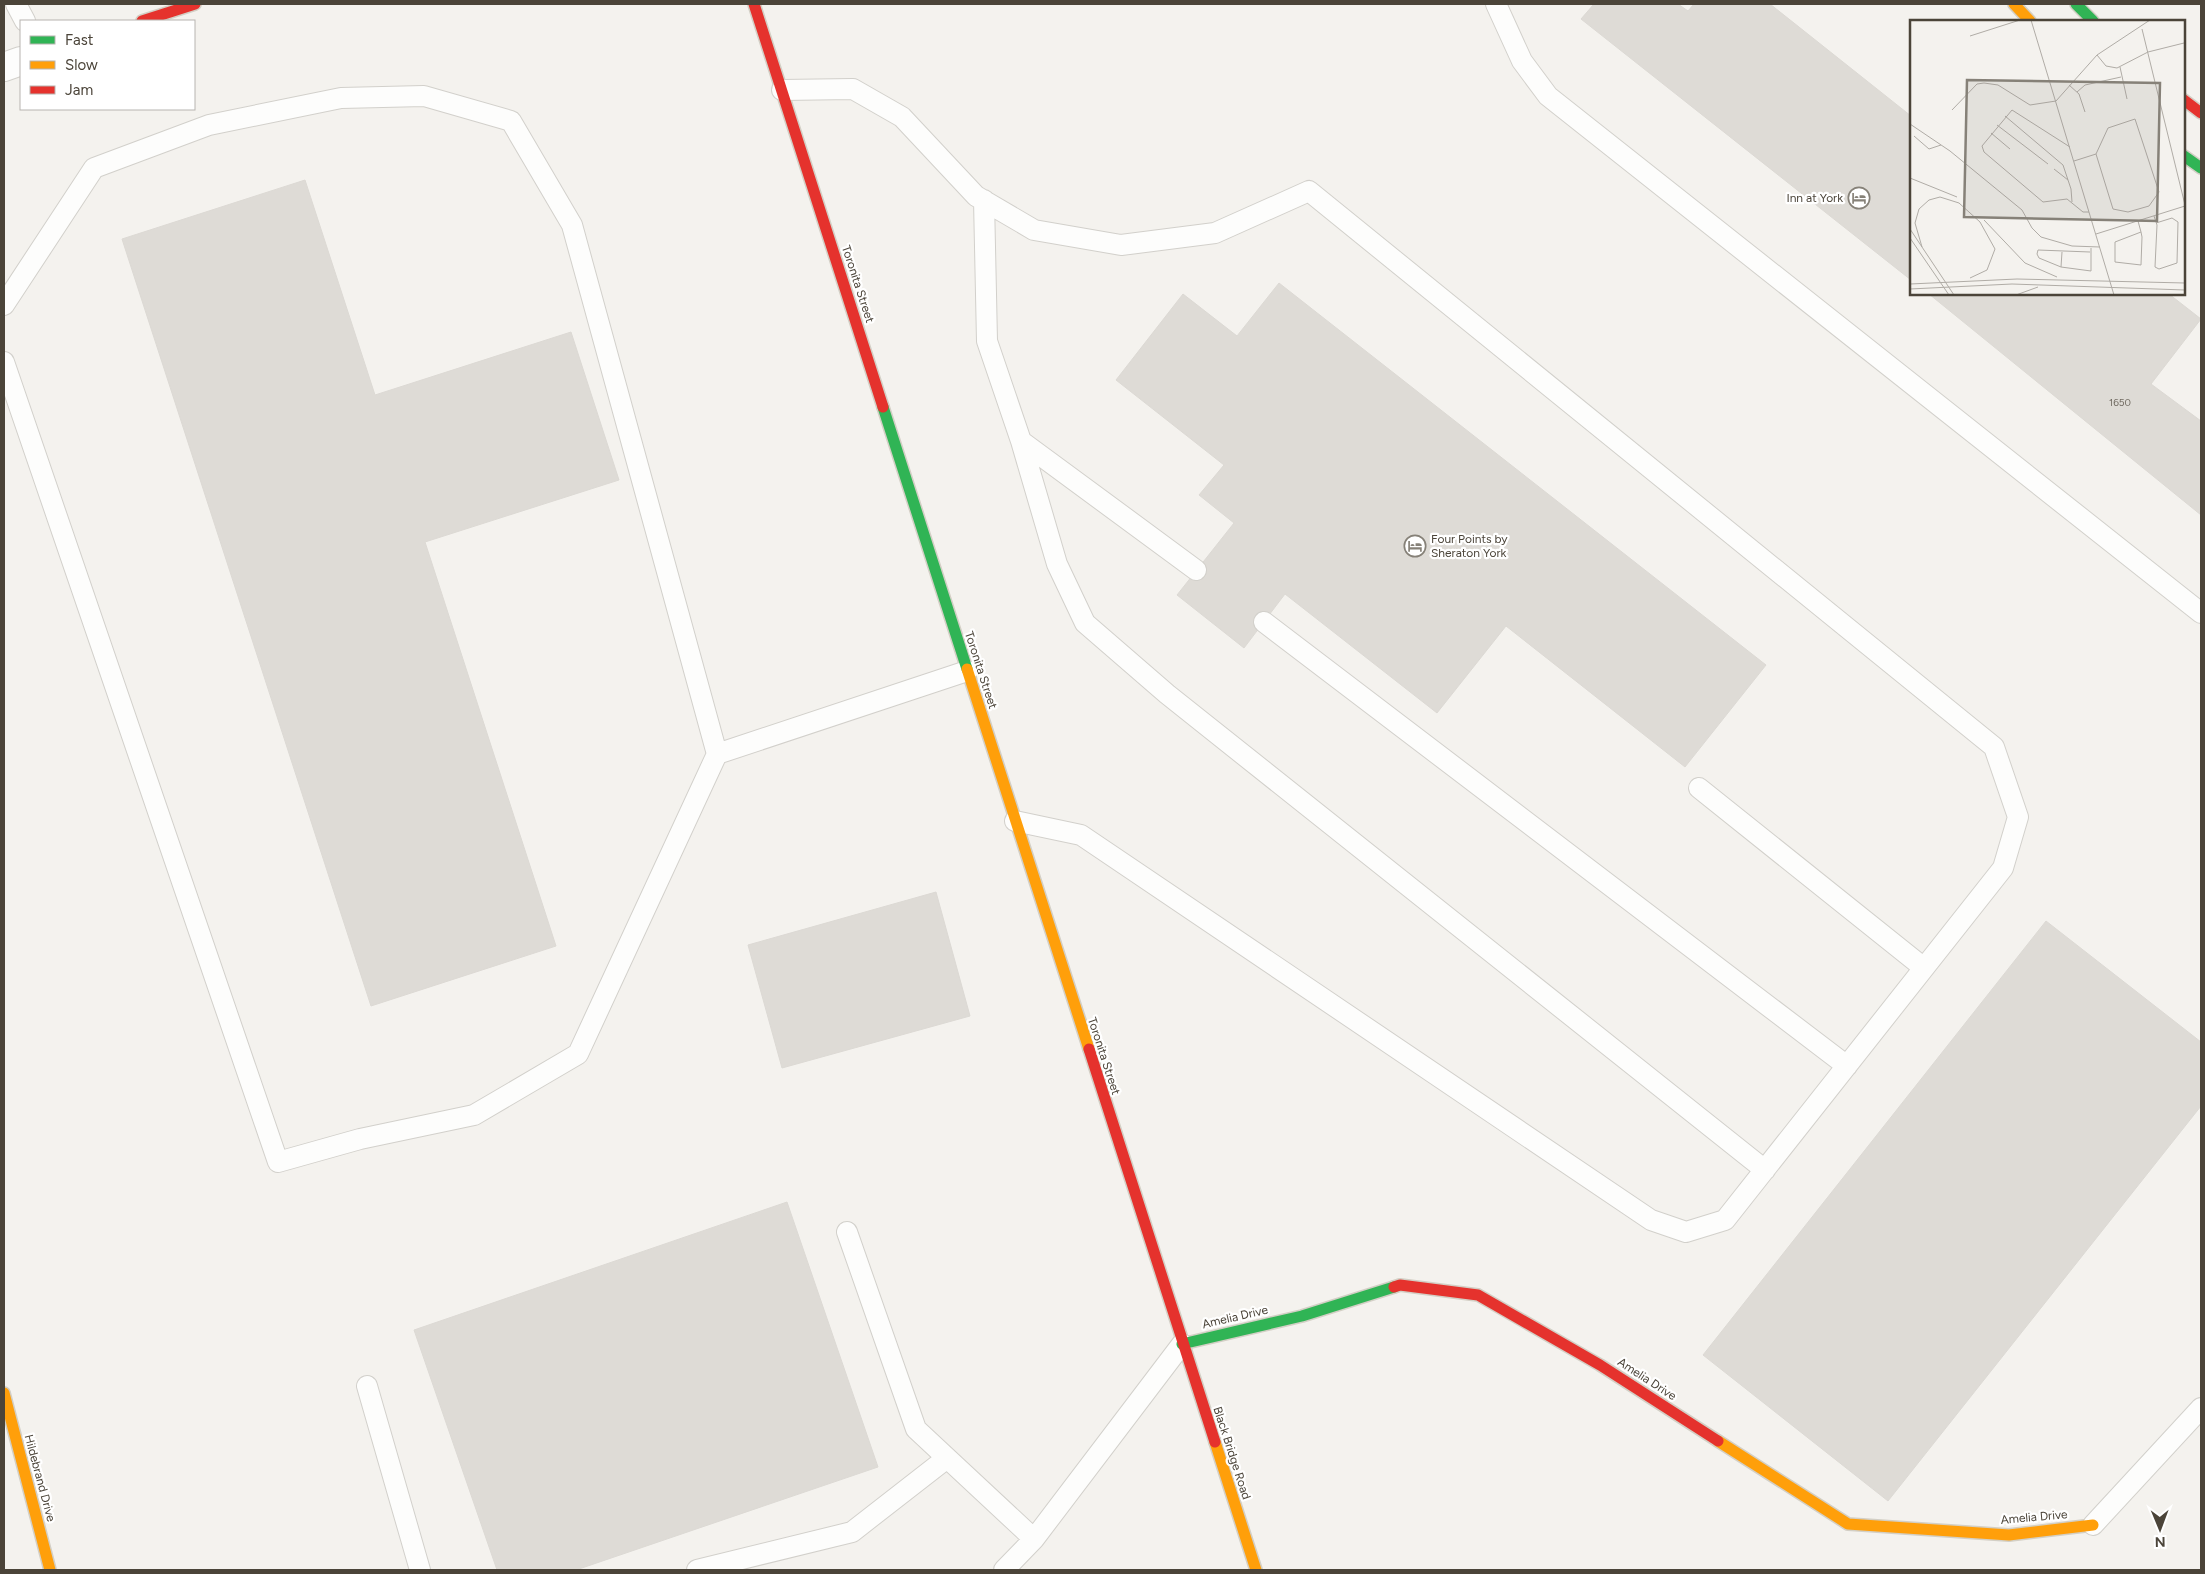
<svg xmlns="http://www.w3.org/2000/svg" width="2205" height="1574" font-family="Figtree,sans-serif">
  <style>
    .building { fill: #dedbd6; stroke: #dcd9d4 }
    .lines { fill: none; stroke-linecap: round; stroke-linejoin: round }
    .lane-casing { stroke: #d2d0cb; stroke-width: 22 }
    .street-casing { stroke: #d2d0cb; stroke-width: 30 }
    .fast-casing { stroke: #d3cfc5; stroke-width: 14 }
    .slow-casing { stroke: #d3cfc5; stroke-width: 14 }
    .jam-casing { stroke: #d3cfc5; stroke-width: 14 }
    .lane { stroke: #fdfdfc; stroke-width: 20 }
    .street { stroke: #fdfdfc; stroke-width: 28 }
    .fast { stroke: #30b455; stroke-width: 11 }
    .slow { stroke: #ff9f0a; stroke-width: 11 }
    .jam { stroke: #e5322d; stroke-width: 11 }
    .labels { text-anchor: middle; stroke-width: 4.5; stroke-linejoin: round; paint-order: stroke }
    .number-label { font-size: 10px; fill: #706a61 }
    .poi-label { font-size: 12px; fill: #4b4439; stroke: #fff; text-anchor: end }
    .street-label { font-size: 12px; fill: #4b4439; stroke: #fff }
    .inset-road { fill: none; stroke: #b0aca6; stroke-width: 1 }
    .view { fill: #868178; fill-opacity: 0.15; stroke: #868178; stroke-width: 2.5 }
    .inset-edge { fill: none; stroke: #4b4439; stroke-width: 2.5 }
  </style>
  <rect width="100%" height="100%" fill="#f4f2ee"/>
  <path class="building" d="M1594,4H1678L1688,11L1694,4H1770L1911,116V280L1581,19Z
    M305,180L375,395L571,332L619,480L425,542L556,946L371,1006L122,239Z
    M1279,283L1766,665L1685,767L1506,626L1437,713L1285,594L1244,648L1177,595L1234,523L1199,495L1224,465L1116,380L1183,294L1237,336Z
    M1929,294H2169L2201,319L2151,384L2201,421V515Z
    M936,892L970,1016L782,1068L748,945Z
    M2046,921L2201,1042V1106L1888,1501L1703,1355Z
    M787,1202L878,1467L576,1570H497L414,1330Z"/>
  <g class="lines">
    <g class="lane-casing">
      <path id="lane" d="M16,4L25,21
        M1496,4L1522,61L1548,96L2201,613
        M782,90L853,89L902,117L976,196L1034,230L1121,245L1215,233L1309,191L1994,747L2018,817L2003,868L1725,1220L1686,1232L1651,1220L1081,835L1015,821
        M984,200L987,341L1021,441L1057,564L1085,623L1167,694L1765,1170
        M4,305L94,168L209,125L341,98L424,96L511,121L572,225L717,754
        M4,362L278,1162L360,1139L474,1115L578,1054L717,754L967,671
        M1021,441L1196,570
        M1264,622L1847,1066
        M1699,788L1924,968
        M847,1232L916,1429L1034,1539
        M367,1386L420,1570
        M2093,1525L2201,1408
        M697,1570L852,1532L947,1458
        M1004,1570L1034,1539L1182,1344"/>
    </g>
    <g class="street-casing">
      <path id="street" d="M4,67L21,61"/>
    </g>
    <g class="fast-casing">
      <path id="fast" d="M2076,4L2093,21
        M2184,156L2201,168
        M883,407L967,669
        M1182,1344L1302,1316L1394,1287"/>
    </g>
    <g class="slow-casing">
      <path id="slow" d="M2014,4L2030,21
        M967,669L1089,1049
        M4,1393L50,1570
        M1718,1441L1848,1524L2009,1535L2093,1525
        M1215,1442L1256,1570"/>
    </g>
    <g class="jam-casing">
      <path id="jam" d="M754,4L883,407
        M142,21L195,4
        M2184,100L2201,113
        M1089,1049L1215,1442
        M1394,1287L1400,1285L1478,1295L1600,1365L1718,1441"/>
    </g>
    <use href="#lane" class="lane"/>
    <use href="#street" class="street"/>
    <use href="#fast" class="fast"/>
    <use href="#slow" class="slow"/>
    <use href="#jam" class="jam"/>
  </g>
  <defs>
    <g id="hotel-ring" transform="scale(1.125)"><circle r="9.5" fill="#fff" stroke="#868178" stroke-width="1.5"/><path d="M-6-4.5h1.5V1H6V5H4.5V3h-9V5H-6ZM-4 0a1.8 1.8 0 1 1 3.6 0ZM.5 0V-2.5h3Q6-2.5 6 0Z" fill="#868178"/></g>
  </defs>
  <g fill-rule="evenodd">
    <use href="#hotel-ring" x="1859" y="198"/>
    <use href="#hotel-ring" x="1415" y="546"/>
  </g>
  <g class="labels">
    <g class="number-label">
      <text x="2120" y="406">1650</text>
    </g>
    <g class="poi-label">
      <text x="1843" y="202">Inn at York</text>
      <text x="1431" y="543" text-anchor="start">Four Points by<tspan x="1431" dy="14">Sheraton York</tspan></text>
    </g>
    <g class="street-label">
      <text transform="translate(858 284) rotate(72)" y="4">Toronita Street</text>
      <text transform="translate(981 670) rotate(72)" y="4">Toronita Street</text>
      <text transform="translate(1104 1056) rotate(72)" y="4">Toronita Street</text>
      <text transform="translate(1235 1317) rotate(-13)" y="4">Amelia Drive</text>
      <text transform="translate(1647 1379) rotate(33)" y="4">Amelia Drive</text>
      <text transform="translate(1232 1453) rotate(72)" y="4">Black Bridge Road</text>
      <text transform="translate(40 1478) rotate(75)" y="4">Hildebrand Drive</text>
      <text transform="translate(2034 1517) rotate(-5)" y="4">Amelia Drive</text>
    </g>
  </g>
  <g transform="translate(1910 20)">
    <rect width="275" height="275" fill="#f4f2ee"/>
    <path class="inset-road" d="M121,0L204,275M232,9L275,185M60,16L110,0M187,35L196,46L207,48L238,32L274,23M210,47L217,79M159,65L169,74L175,92M167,72L175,65L211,57M146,81L187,35L240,0M42,90L67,64L74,63L88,65L120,85L146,81M95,96L153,145L161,169L162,182M0,104L40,131L112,190L122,208L131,217L162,226L190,227M87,105L138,144M81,113L100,129M4,116L19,129L31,125M160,127L102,90L72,126L74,132L133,182L157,179L173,192H179M164,141L186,134L198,108L225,99L249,172L239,186L218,192L203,189L186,134M144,149L158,160M0,158L47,177M244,196L247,205L245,247L249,249L267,243L268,202L262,198L246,203M74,200L115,243L147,257M228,201L231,212L232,217L231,245L205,242V222L231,212M0,209L44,275M186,214L275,186M0,218L39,275M12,227L5,203L9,189L19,180L30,177L49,183L70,202L85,229L77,250L60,258M180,232L128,230L127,234L129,238L151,247L181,251V228M151,247L152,232M0,264L107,259L275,263M0,269L102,264L275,270M106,275L128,267"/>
    <path class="view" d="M57,60L250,63L247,201L54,197Z"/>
    <rect width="275" height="275" class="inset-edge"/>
  </g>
  <rect width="2205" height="1574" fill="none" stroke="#4b4439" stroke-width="10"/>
  <rect x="20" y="20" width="175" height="90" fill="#ffffff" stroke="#b7b4b0"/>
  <rect x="30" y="36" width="25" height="8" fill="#30b455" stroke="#b7b4b0"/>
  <text x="65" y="45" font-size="15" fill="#4b4439">Fast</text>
  <rect x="30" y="61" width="25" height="8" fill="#ff9f0a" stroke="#b7b4b0"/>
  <text x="65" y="70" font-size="15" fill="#4b4439">Slow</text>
  <rect x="30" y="86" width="25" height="8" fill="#e5322d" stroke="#b7b4b0"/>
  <text x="65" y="95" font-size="15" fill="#4b4439">Jam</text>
  <g transform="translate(2160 1529) rotate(179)" stroke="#ffffff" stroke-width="4" paint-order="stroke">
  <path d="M0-4L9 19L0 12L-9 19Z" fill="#4b4439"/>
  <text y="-8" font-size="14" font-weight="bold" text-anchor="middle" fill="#4b4439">N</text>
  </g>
</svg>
